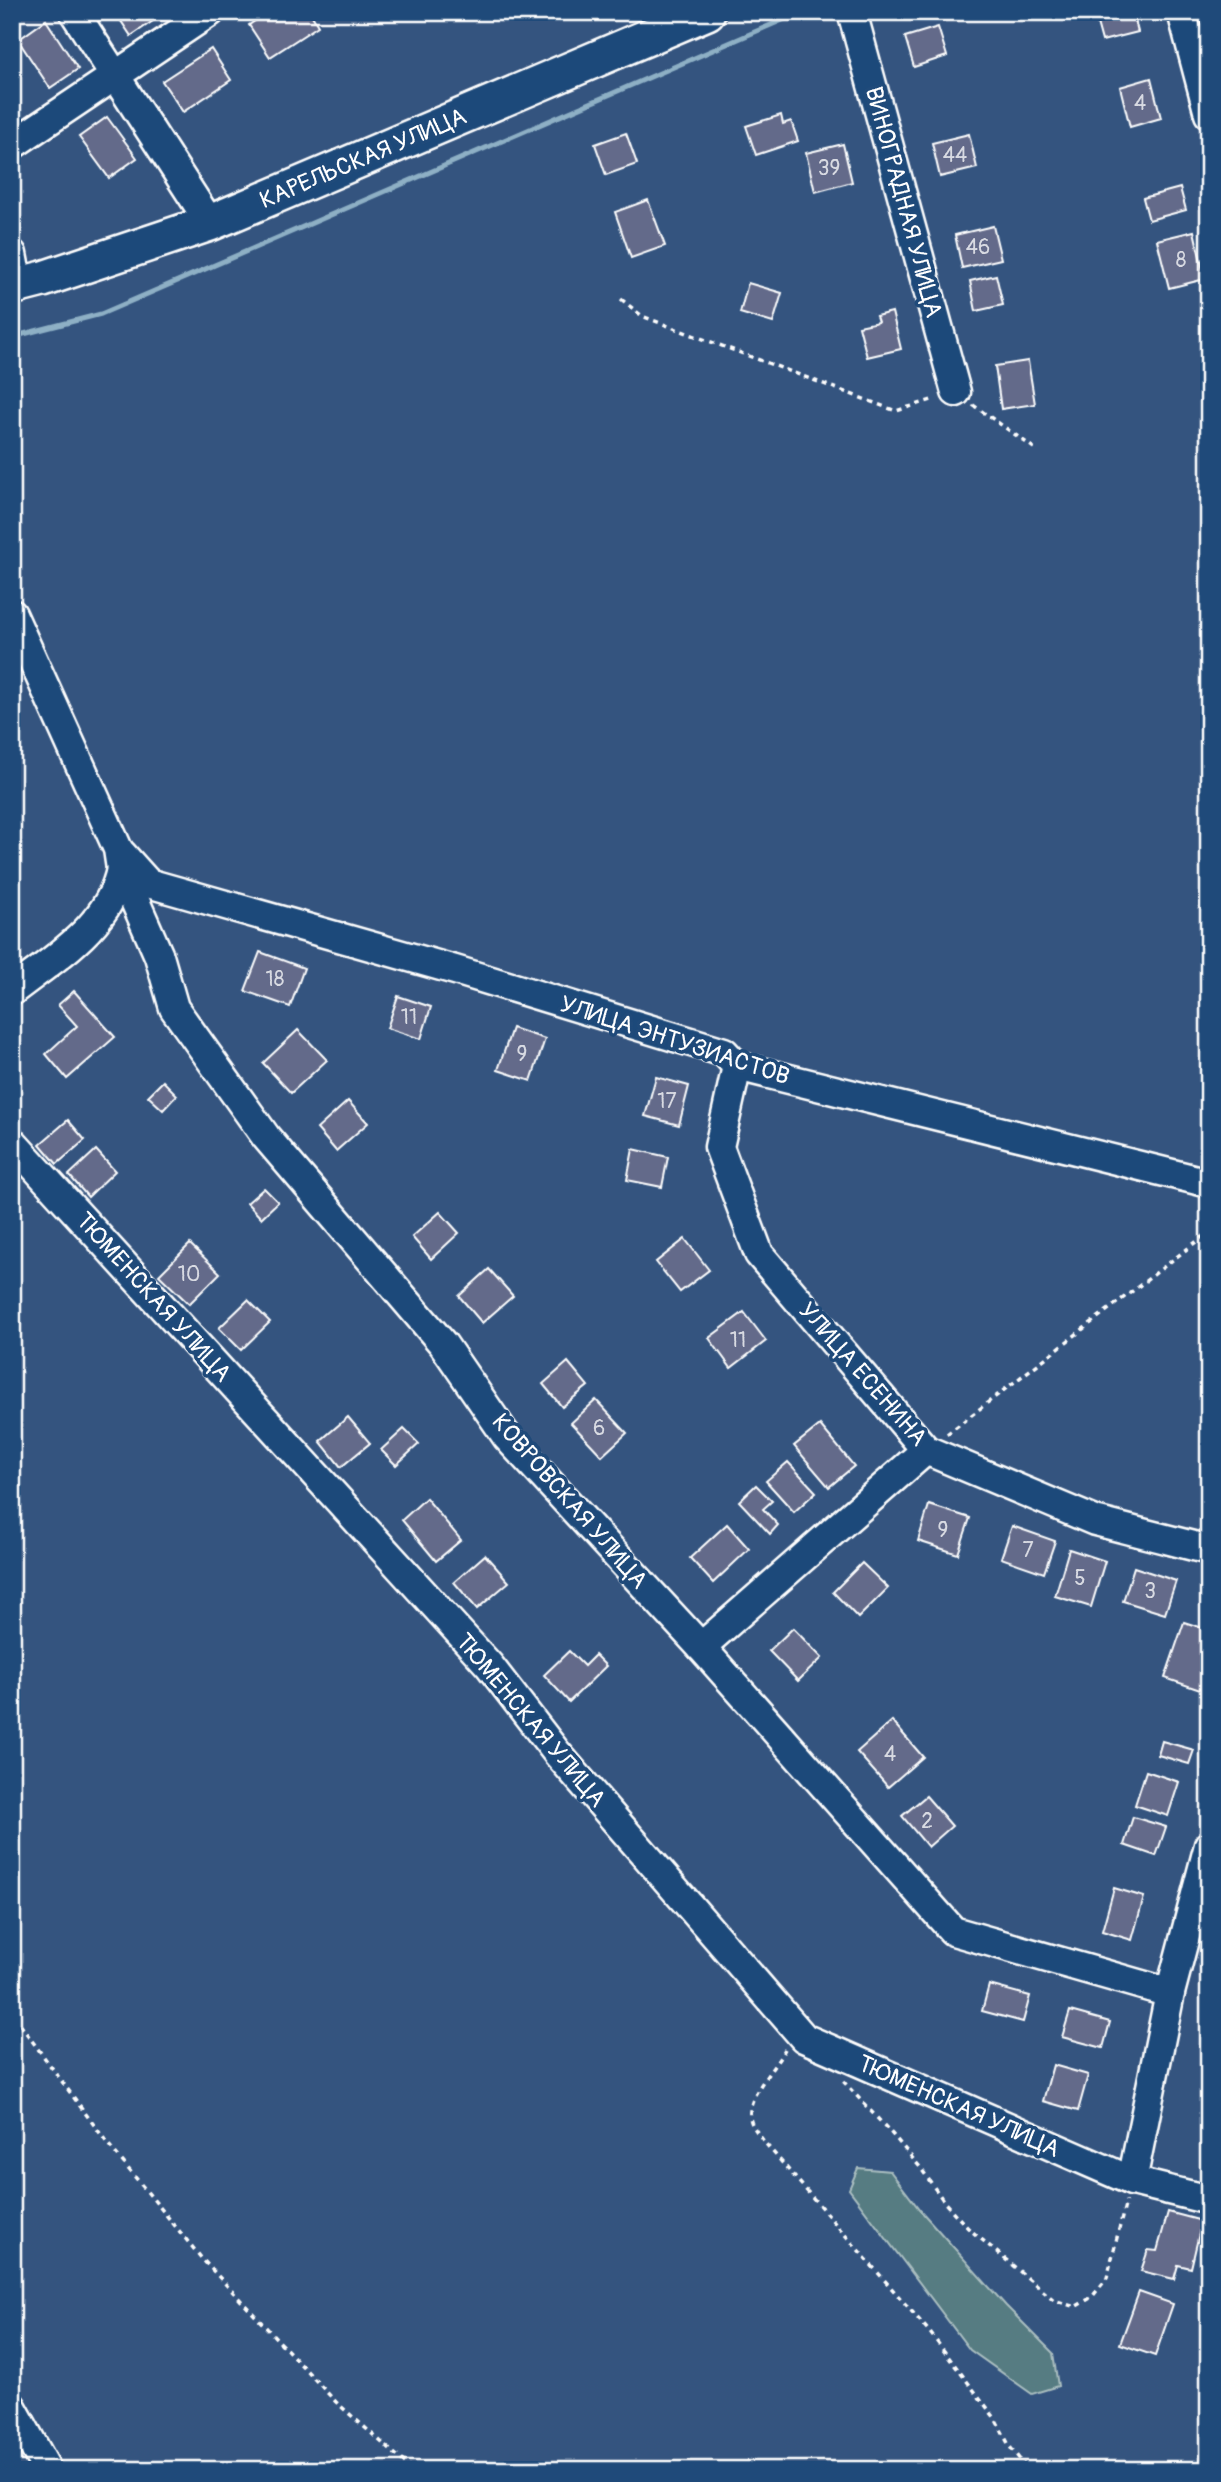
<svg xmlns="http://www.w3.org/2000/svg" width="1221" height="2482" font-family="Pangolin,sans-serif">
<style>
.green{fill:#567c82;stroke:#aabec0;stroke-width:2}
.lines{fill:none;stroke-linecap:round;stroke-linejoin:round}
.stream{stroke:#8eb0c5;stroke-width:5}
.building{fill:#646b8a;stroke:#fff;stroke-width:2}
.minor-casing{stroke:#fff;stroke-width:33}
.major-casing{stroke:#fff;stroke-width:40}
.path{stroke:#fff;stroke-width:3.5;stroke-dasharray:5 5;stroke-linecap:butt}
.minor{stroke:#1f4a7a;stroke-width:28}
.major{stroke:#1f4a7a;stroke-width:35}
.labels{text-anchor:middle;stroke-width:7;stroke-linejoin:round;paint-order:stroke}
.number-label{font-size:21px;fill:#d8dae2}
.street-label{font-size:24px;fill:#fff;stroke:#1f4a7a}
</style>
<rect width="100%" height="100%" fill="#34547f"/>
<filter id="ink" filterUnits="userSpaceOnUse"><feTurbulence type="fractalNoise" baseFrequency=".0143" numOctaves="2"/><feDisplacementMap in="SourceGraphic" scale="14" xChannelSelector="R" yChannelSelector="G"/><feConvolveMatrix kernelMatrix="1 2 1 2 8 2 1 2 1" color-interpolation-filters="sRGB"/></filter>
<g filter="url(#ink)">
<path class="green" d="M858,2168l32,3 30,39 86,96 47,47 5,33 -26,8 -62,-44 -121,-161z"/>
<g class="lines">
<path class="stream" d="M12,337l89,-23 700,-302"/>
</g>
<g class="building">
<path d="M115,12h51l-35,24z"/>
<path d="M268,12h42l8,14 -48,31 -21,-32z"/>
<path d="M1094,12h39l5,20 -36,9z"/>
<path d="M46,20l32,49 -28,19 -32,-48z"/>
<path d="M938,27l9,29 -33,11 -9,-30z"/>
<path d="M211,49l20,31 -48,32 -21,-31z"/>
<path d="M1151,78l10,40 -31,9 -10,-40z"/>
<path d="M781,115l2,9 8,-3 7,20 -42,14 -10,-29z"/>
<path d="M107,117l30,41 -28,20 -30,-41z"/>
<path d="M626,133l11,31 -31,11 -11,-31z"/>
<path d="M969,134l8,34 -37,9 -8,-34z"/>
<path d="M843,144l9,38 -37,10 -9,-39z"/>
<path d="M1180,188l6,22 -37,10 -6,-22z"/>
<path d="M648,200l17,46 -34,12 -16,-46z"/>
<path d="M993,226l8,33 -39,9 -7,-33z"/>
<path d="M1194,231l11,48 -36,9 -12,-48z"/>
<path d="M996,275l7,30 -27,6 -6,-30z"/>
<path d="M748,283l34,10 -9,30 -33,-10z"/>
<path d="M892,312l9,37 -34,8 -8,-31 19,-4 -2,-6z"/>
<path d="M1028,361l7,43 -34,5 -6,-43z"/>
<path d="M260,952l44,16 -14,39 -45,-16z"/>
<path d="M74,991l41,46 -48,42 -21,-25 31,-28 -19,-21z"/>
<path d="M398,996l33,11 -10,32 -34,-11z"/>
<path d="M512,1028l33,11 -14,42 -33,-11z"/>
<path d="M298,1030l29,30 -36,33 -28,-30z"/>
<path d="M656,1077l33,9 -10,39 -34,-9z"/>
<path d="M163,1081l14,14 -14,15 -15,-14z"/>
<path d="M348,1101l20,22 -32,28 -19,-22z"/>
<path d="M68,1120l17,20 -28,24 -17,-20z"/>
<path d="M633,1149l35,8 -6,30 -35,-7z"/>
<path d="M96,1150l19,21 -27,26 -19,-22z"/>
<path d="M264,1188l14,14 -17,16 -14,-15z"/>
<path d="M440,1212l19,21 -28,26 -19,-22z"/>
<path d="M685,1239l24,31 -29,22 -24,-30z"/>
<path d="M190,1244l30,29 -31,31 -30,-29z"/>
<path d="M489,1269l24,27 -31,27 -23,-27z"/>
<path d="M248,1300l22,22 -29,28 -22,-22z"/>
<path d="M744,1312l22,29 -35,27 -22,-30z"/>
<path d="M568,1362l20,24 -26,21 -19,-23z"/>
<path d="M596,1400l31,33 -25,23 -31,-33z"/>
<path d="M348,1417l22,26 -29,24 -21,-26z"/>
<path d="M820,1425l34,41 -25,21 -35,-41z"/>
<path d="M404,1429l15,15 -23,21 -15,-15z"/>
<path d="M788,1462l28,30 -22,20 -28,-31z"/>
<path d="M756,1485l16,16 -9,8 15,16 -8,9 -31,-33z"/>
<path d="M426,1498l35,42 -25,21 -34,-41z"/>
<path d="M929,1505l41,13 -12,36 -40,-13z"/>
<path d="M727,1524l22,25 -36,34 -23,-25z"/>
<path d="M1012,1526l43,15 -11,32 -43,-15z"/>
<path d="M1069,1549l36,12 -14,46 -36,-11z"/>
<path d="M485,1555l24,27 -32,27 -23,-27z"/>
<path d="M862,1563l26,25 -30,30 -25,-26z"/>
<path d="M1134,1567l42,14 -11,33 -42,-13z"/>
<path d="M1184,1622l25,8v52l-3,10 -41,-14z"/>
<path d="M793,1628l29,30 -24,23 -29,-30z"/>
<path d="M569,1651l15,15 11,-11 11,11 -37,36 -25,-27z"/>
<path d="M892,1721l31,36 -35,30 -31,-35z"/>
<path d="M1162,1741l32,9 -5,14 -31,-9z"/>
<path d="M1146,1771l33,11 -11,34 -33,-11z"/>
<path d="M926,1796l26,30 -24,21 -26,-31z"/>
<path d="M1133,1817l33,10 -10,29 -32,-11z"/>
<path d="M1114,1888l30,9 -12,43 -30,-9z"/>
<path d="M989,1985l41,11 -7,26 -41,-11z"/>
<path d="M1070,2011l40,11 -7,26 -41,-11z"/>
<path d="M1053,2065l35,10 -10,36 -35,-10z"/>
<path d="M1168,2212l34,9 -11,47 -13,-3 -4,14 -33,-8 7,-21 9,1z"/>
<path d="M1139,2292l34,12 -18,52 -35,-12z"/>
</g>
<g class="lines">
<g class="minor-casing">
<g id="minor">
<path d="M74,12l136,211"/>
<path d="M852,12l104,380"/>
<path d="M1182,12l27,102"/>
<path d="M12,145l198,-133"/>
<path d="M12,254l6,32"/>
<path d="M12,614l106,235 3,20 38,87 15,52 92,129 177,207 64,93 194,210 252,284 217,62"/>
<path d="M122,854l26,29 307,87 269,82 13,14 472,117"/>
<path d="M12,991c42,-33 98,-65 109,-122"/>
<path d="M737,1066l-18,81 40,107 167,196 169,71 114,29"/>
<path d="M12,1142l477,523 68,88 247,285 328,143 77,19"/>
<path d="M701,1647l225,-197"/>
<path d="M1132,2181l38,-188 39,-148"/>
<path d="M12,2407l35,63"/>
</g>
</g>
<g class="major-casing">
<path id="major" d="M12,287l31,-8 167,-56 497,-211"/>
</g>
<g class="path">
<path d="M621,299l21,17 254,95 39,-12"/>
<path d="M973,405l61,43"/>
<path d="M947,1434l262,-202"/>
<path d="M12,2019l7,4 89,121 95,116 133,142 77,68"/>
<path d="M785,2049c-11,21 -44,52 -33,75 3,6 9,13 13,19l163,187 67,88 15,29 18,23"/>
<path d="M843,2081l49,53 28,33 25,36 23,25 86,72 21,7 17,-10 15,-19 19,-77"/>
</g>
<use href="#minor" class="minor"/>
<use href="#major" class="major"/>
</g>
</g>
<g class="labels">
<g class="number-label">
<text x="1140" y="110">4</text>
<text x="955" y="162">44</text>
<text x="829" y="175">39</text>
<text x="978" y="254">46</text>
<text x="1181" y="267">8</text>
<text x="275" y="986">18</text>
<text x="409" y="1024">11</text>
<text x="522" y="1061">9</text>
<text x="667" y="1108">17</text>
<text x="189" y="1281">10</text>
<text x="738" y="1347">11</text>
<text x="599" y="1435">6</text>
<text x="943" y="1537">9</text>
<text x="1028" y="1557">7</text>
<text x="1080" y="1585">5</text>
<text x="1150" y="1598">3</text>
<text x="890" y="1761">4</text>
<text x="927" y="1828">2</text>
</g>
<g class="street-label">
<text transform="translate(363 158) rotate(-23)" y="8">КАРЕЛЬСКАЯ УЛИЦА</text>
<text transform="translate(904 202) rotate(75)" y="8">ВИНОГРАДНАЯ УЛИЦА</text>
<text transform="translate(675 1040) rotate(18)" y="8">УЛИЦА ЭНТУЗИАСТОВ</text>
<text transform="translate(154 1297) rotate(48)" y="8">ТЮМЕНСКАЯ УЛИЦА</text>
<text transform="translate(863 1374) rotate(49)" y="8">УЛИЦА ЕСЕНИНА</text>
<text transform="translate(570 1501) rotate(49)" y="8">КОВРОВСКАЯ УЛИЦА</text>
<text transform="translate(531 1720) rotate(50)" y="8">ТЮМЕНСКАЯ УЛИЦА</text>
<text transform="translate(959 2106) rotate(24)" y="8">ТЮМЕНСКАЯ УЛИЦА</text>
</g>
</g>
<rect width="1221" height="2482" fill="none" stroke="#1f4a7a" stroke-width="42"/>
<rect x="21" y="21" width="1179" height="2440" fill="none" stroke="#fff" stroke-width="2.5" filter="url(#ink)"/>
</svg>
